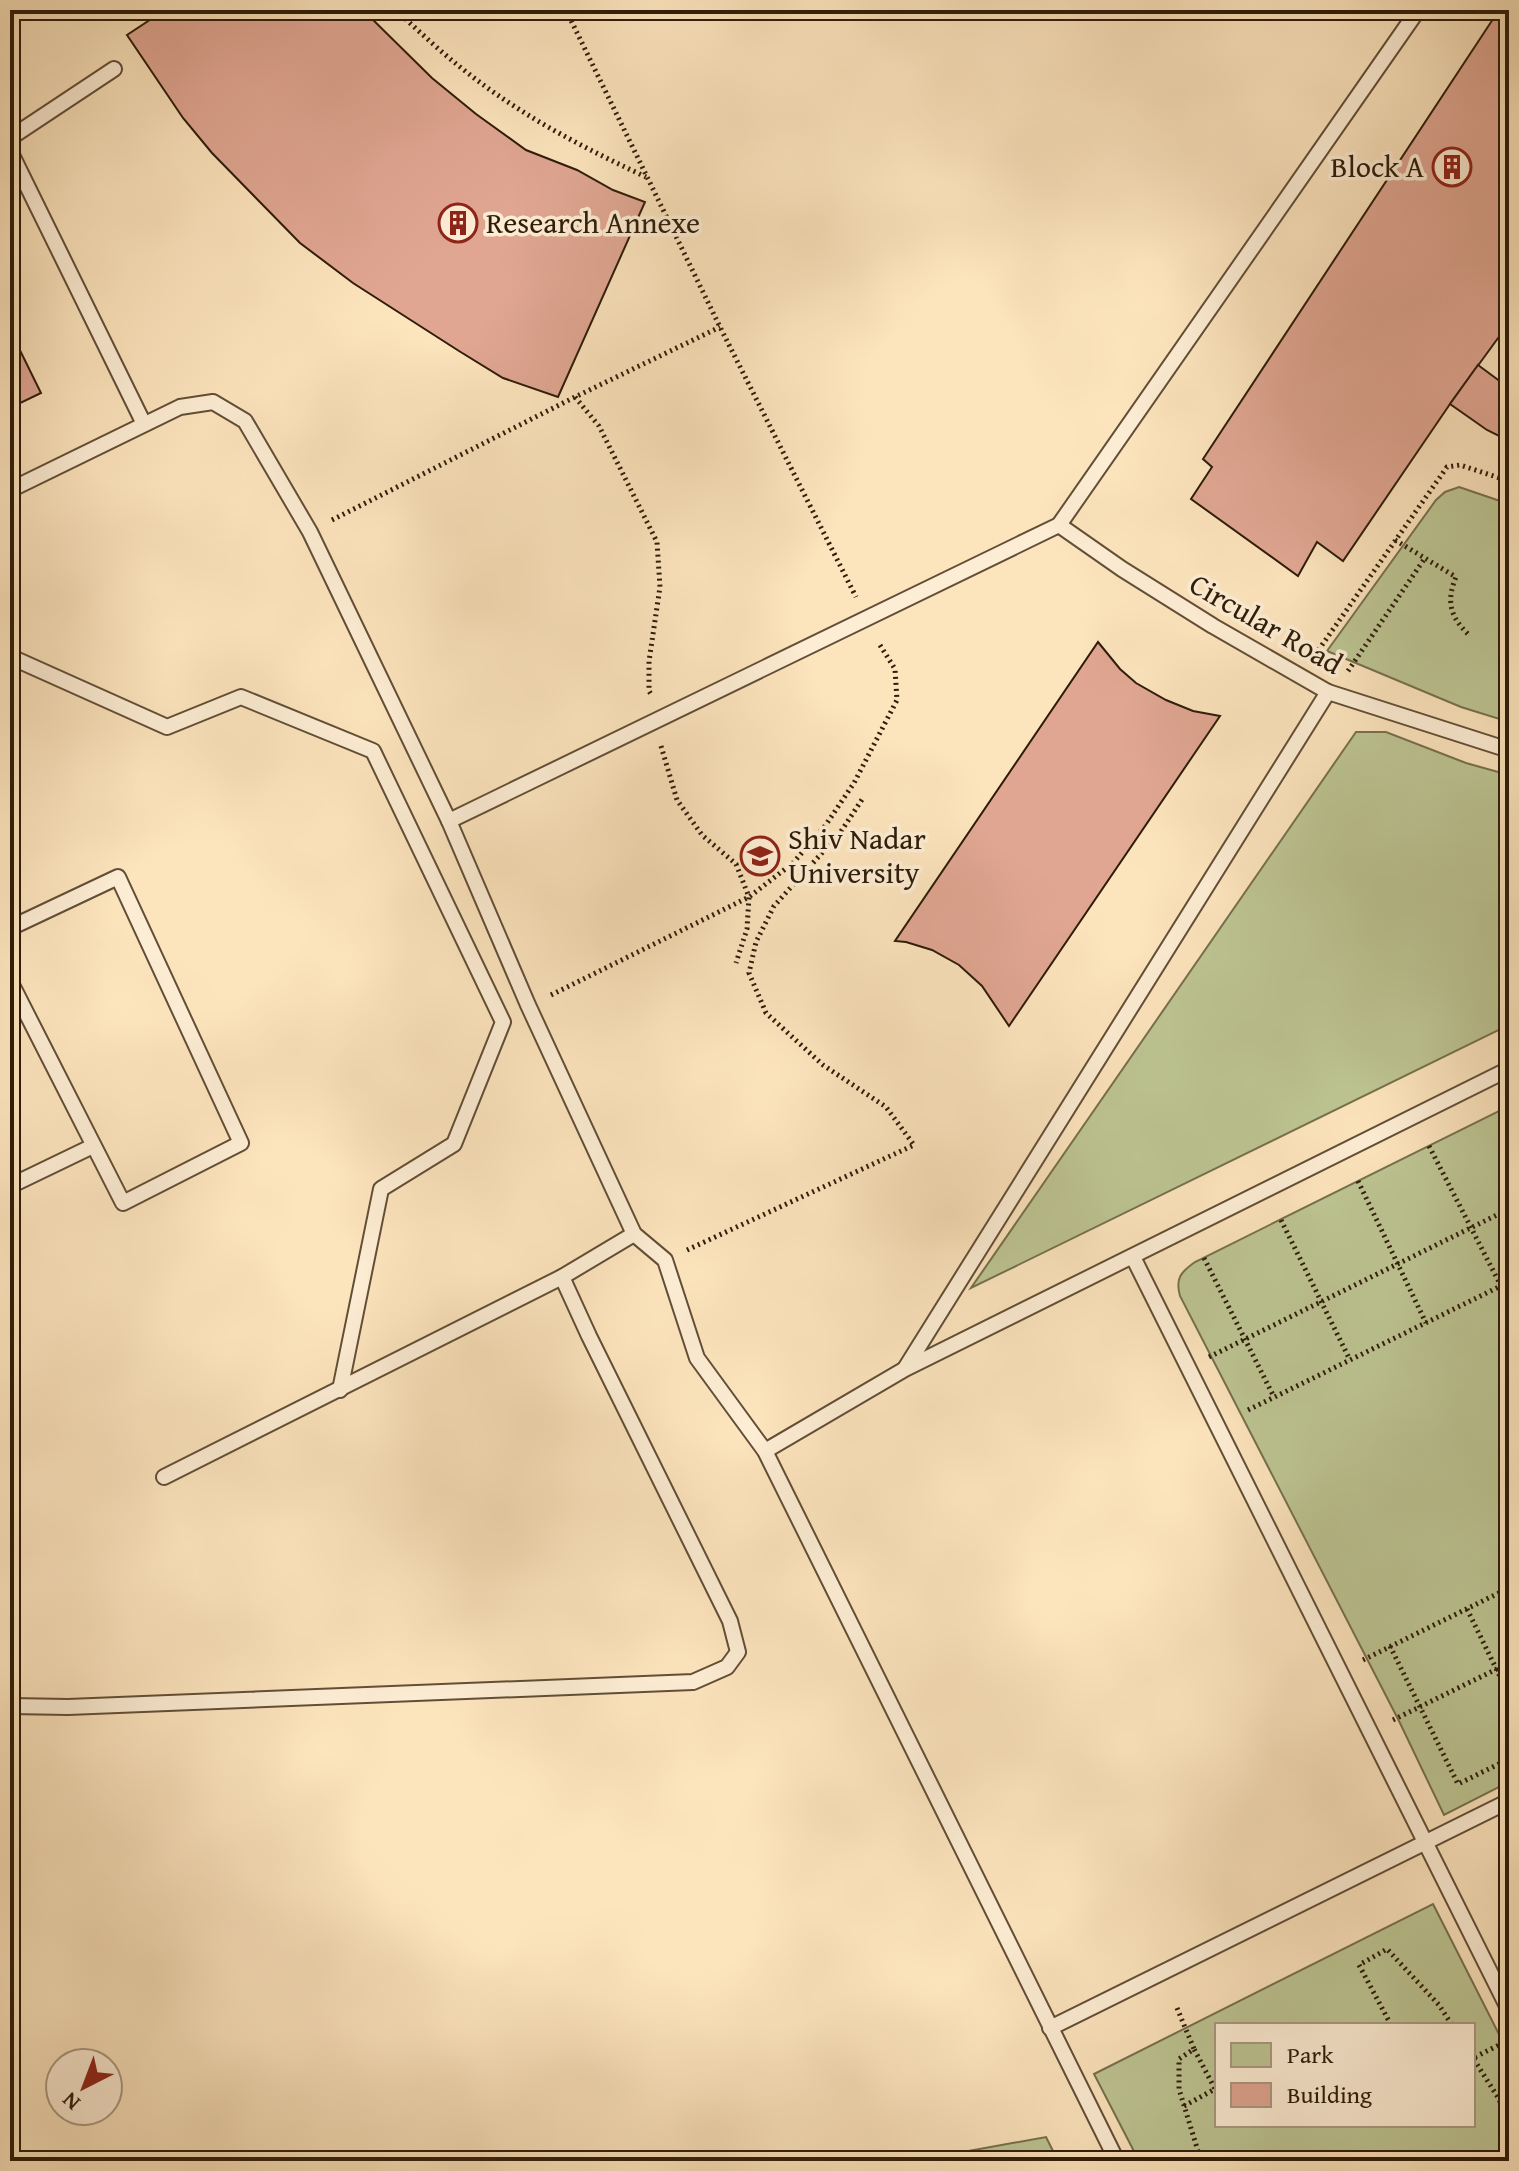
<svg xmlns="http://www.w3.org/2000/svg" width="1519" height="2171" font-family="'Gentium Book Plus',serif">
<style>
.green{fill:#bdc593;stroke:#76704e;stroke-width:2;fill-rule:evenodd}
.building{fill:#e0a692;stroke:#2e1c09;stroke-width:2}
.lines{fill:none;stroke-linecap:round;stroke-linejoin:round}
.lane-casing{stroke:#624e36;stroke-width:18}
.path{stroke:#2e1c09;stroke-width:5;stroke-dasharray:2 4;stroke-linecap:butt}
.lane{stroke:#fdedd4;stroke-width:14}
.labels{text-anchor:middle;stroke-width:7;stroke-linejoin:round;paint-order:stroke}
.poi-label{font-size:30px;fill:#2e1c09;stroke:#fdedd4;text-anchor:start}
.street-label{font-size:30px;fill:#2e1c09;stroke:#fdedd4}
</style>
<rect width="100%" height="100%" fill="#fce4bd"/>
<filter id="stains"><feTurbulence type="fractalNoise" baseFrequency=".0025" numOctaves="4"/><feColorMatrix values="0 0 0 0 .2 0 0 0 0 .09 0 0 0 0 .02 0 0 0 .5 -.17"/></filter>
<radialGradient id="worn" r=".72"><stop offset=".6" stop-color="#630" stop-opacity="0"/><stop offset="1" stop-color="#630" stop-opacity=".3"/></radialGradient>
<g class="green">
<path d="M1459,487l50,17v218l-48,-15 -134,-56 109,-151 9,-8z"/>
<path d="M1356,732h30l80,31 43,12v250l-538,263z"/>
<path d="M1509,1106v676l-65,33 -45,-94 -219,-425c-5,-18 1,-24 15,-34z"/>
<path d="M1433,1904l76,150v107h-370l-45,-87zM1473,2025v100h-256v-100z"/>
<path d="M1046,2137l12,24h-145z"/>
</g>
<g class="building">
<path d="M165,10h198l69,68 44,36 50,36 51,20 36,20 32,12 -87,195 -55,-19 -44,-27 -106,-68 -53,-40 -88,-90 -29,-35 -56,-83z"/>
<path d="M1499,10h10v313l-59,81 -107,157 -26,-19 -19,34 -107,-77 21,-32 -9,-8z"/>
<path d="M10,330l31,63 -31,15z"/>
<path d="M1478,365l31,23v53l-22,-11 -37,-26z"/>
<path d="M1098,642l22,27 16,14 30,17 27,11 27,5 -211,310 -27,-40 -23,-21 -27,-15 -26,-8 -11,-1z"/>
</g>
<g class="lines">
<g class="lane-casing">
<g id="lane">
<path d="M10,138l104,-69"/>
<path d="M10,151l134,273"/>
<path d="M10,490l170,-83 33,-5 32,19 65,111 139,289 79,184 106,229 31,26 32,98 68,93 352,710"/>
<path d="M1059,525l63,44 91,57 115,66 181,58"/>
<path d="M10,659l3,-1 154,69 74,-30 132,54 130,271 -49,122 -73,45 -41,201"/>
<path d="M449,821l610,-296 359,-515"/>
<path d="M10,928l108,-51 123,266 -118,60 -113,-222"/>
<path d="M10,1186l83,-40"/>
<path d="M1133,1257l376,753"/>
<path d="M906,1367l422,-675"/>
<path d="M765,1451l140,-82 604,-300"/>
<path d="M164,1477l398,-200 72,-43"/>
<path d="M10,1706l58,1 625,-25 34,-15 11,-15 -8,-31 -141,-285 -27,-59"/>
<path d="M1050,2028l459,-227"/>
</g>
</g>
<g class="path">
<path d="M397,10c11,12 24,23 36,34 67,60 132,95 213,133"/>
<path d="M566,10l154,317 136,270"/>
<path d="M575,397l24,29 58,116 3,45 -11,74v30l3,5"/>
<path d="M332,520l243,-123 145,-70"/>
<path d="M1395,540l61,37c-10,24 -6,40 13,58"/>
<path d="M1315,655l132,-188 13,-2 49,16"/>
<path d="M1348,671l77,-113"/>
<path d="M661,746l16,54 25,35 34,29 13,33 -2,32 -11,34"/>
<path d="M551,995l198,-98 44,-34 32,-37 29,-43 43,-83 -2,-31 -17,-27"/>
<path d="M1429,1146l72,140"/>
<path d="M1358,1181l68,142"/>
<path d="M1281,1220l69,140"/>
<path d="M687,1250l227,-105 -28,-38 -63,-42 -57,-52 -17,-40 7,-31 18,-36 66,-73 23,-35"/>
<path d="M1204,1258l70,139"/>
<path d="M1209,1357l300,-148"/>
<path d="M1248,1410l261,-128"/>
<path d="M1467,1609l42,86"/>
<path d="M1390,1646l68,138 51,-25"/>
<path d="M1363,1660l146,-72"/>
<path d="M1393,1720l116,-57"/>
<path d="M1177,2008l17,41 -15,10v30l22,72"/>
<path d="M1391,2025l-32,-60 28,-16 52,56 13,20"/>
<path d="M1509,2040l-36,18 26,41 10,26"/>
<path d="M1184,2106l31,-17 -21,-40"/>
</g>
<use href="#lane" class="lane"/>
</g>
<defs>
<g id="building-ring" transform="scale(2)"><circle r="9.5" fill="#fdedd4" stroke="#8f2418" stroke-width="1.5"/><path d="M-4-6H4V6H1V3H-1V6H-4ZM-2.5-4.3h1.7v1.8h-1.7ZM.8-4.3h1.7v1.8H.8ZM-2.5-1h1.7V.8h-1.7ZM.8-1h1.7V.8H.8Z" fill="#8f2418"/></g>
<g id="university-ring" transform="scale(2)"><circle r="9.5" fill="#fdedd4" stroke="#8f2418" stroke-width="1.5"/><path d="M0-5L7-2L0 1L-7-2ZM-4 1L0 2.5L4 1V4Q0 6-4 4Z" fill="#8f2418"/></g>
</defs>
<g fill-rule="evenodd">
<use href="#building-ring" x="1452" y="167"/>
<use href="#building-ring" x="458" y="223"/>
<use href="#university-ring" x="760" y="856"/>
</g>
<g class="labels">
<g class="poi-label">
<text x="1424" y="177" text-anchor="end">Block A</text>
<text x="486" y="233">Research Annexe</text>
<text x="788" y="849">Shiv Nadar<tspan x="788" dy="34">University</tspan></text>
</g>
<g class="street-label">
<text transform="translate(1266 624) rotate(30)" y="10">Circular Road</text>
</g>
</g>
<rect width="1519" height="2171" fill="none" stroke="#fce4bd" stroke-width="40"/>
<rect x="12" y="12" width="1495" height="2147" fill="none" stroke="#2e1c09" stroke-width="4"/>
<rect x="20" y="20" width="1479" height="2131" fill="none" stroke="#2e1c09" stroke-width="2"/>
<rect x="1215" y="2023" width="260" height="104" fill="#fdedd4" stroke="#aa9983" stroke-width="2"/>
<rect x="1231" y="2043" width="40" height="24" fill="#bdc593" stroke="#aa9983" stroke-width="2"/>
<text x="1287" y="2063" font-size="24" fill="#2e1c09">Park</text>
<rect x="1231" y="2083" width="40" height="24" fill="#e0a692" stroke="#aa9983" stroke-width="2"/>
<text x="1287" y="2103" font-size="24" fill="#2e1c09">Building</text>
<g transform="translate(84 2087) rotate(222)"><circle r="38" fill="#fdedd4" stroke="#aa9983" stroke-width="2"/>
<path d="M0-6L14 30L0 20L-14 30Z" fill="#8f2418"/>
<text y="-12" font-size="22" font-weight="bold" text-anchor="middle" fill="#2e1c09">N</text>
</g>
<rect width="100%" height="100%" filter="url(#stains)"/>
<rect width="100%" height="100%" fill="url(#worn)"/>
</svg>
